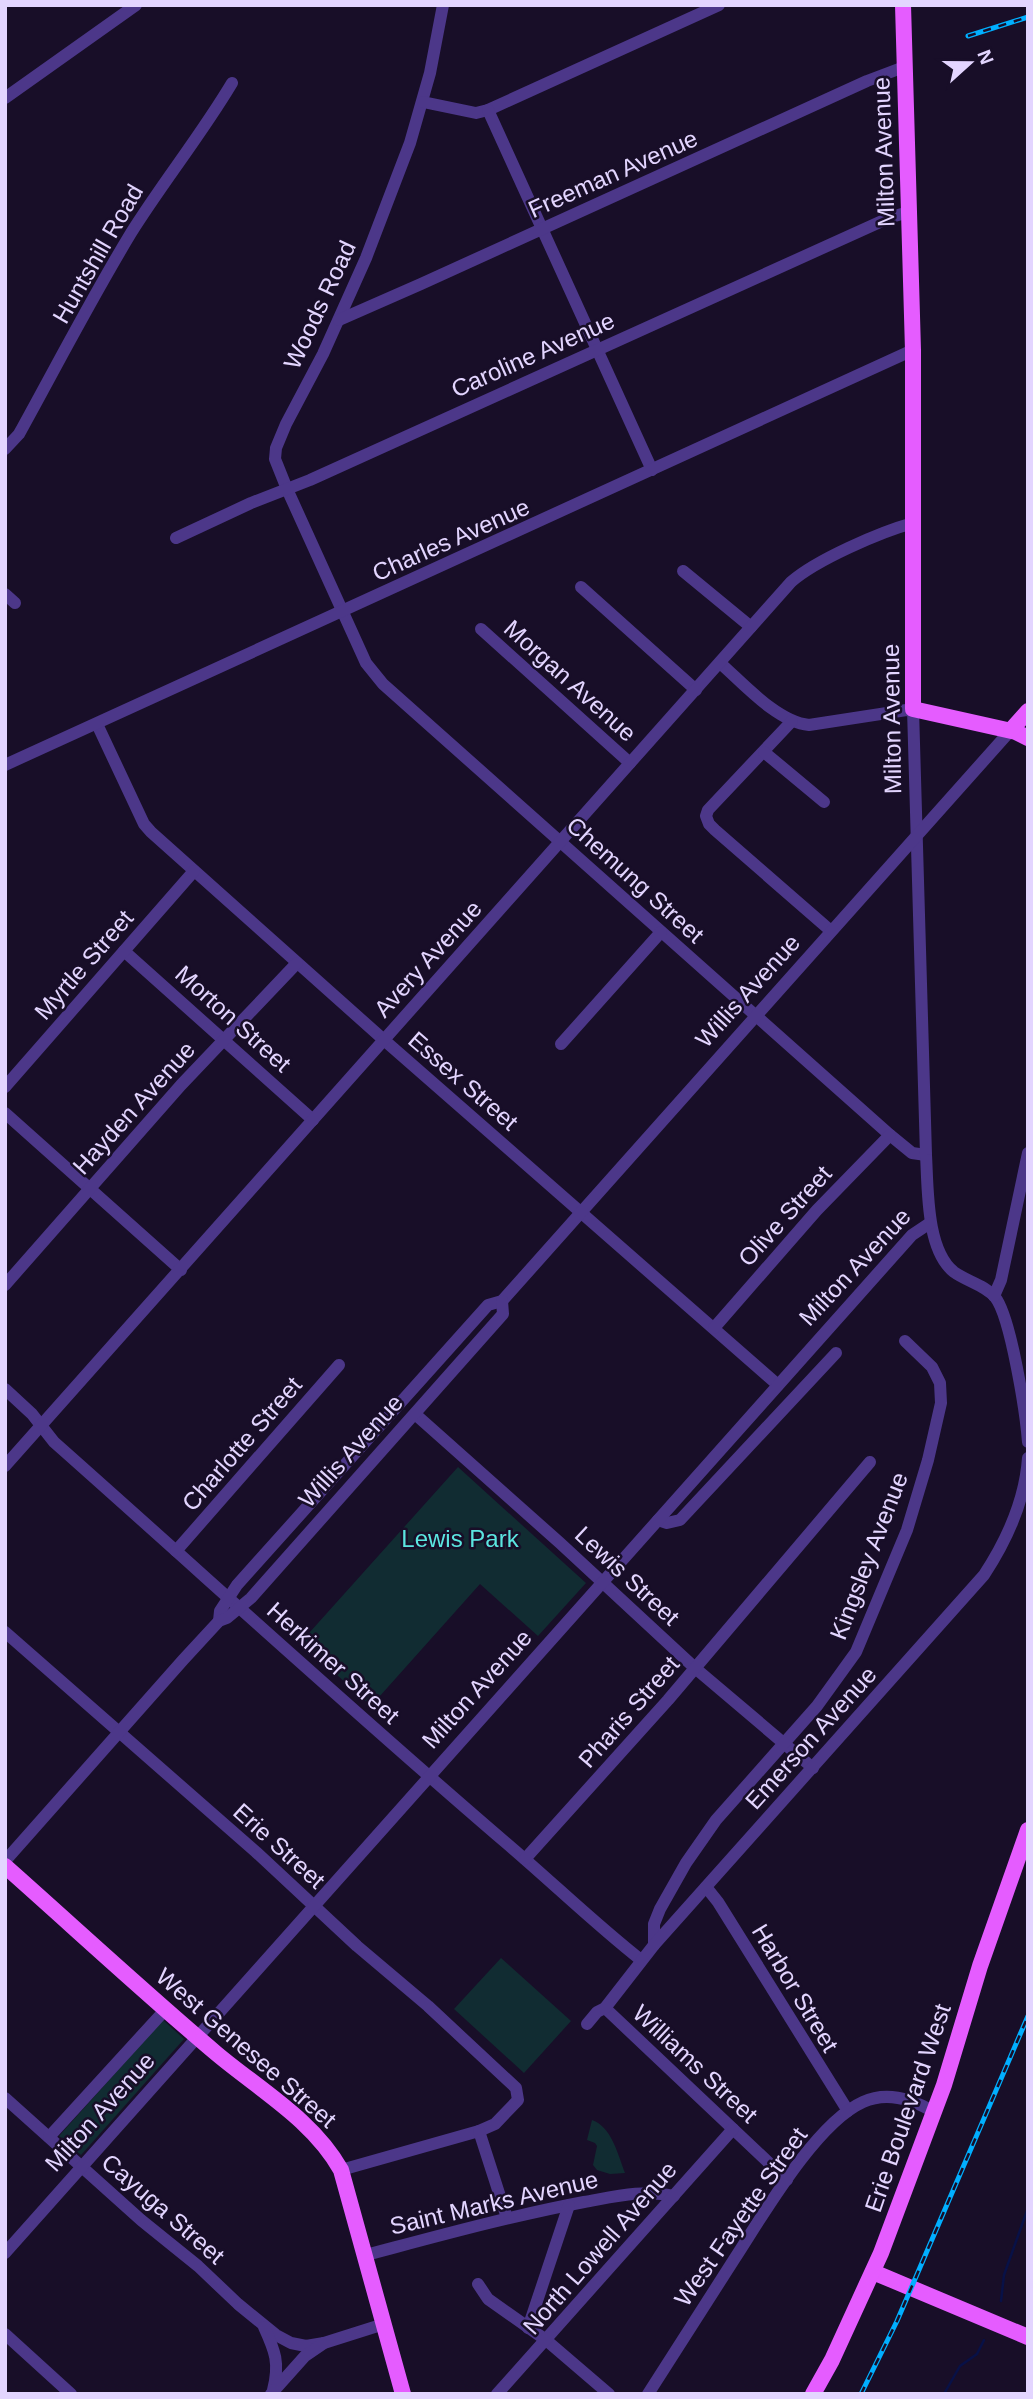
<svg xmlns="http://www.w3.org/2000/svg" width="1033" height="2399" font-family="Helvetica,sans-serif">
<style>
.green{fill:#112c32}
.lines{fill:none;stroke-linecap:round;stroke-linejoin:round}
.stream{stroke:#081147;stroke-width:2.5}
.minor{stroke:#4c3789;stroke-width:12}
.major{stroke:#e55cff;stroke-width:16}
.rail-casing{stroke:#01afff;stroke-width:5}
.rail{stroke:#180e28;stroke-width:2.5;stroke-dasharray:8;stroke-linecap:butt}
.labels{text-anchor:middle;stroke-width:5;stroke-linejoin:round;paint-order:stroke}
.street-label{font-size:24px;fill:#e3d5ff;stroke:#180e28}
.park-label{font-size:24px;fill:#5be5e0;stroke:#180e28}
</style>
<rect width="100%" height="100%" fill="#180e28"/>
<g class="green">
<path d="M458,1467l128,116 -48,53 -58,-52 -109,122 -70,-64z"/>
<path d="M501,1958l70,63 -47,52 -70,-64z"/>
<path d="M163,2020l21,19 -103,116 -22,-19z"/>
<path d="M592,2120c20,7 26,35 33,53l-15,1 -13,-4 -4,-5 4,-19 -2,-3 -8,-3z"/>
</g>
<g class="lines">
<g class="stream">
<path d="M1001,2301l3,-26 24,-67"/>
<path d="M944,2394l16,-28 17,-12 7,-14"/>
</g>
<g class="minor">
<path d="M443,5l-13,68 -20,70 -44,115 -43,96 -37,70 -10,24 -1,11 12,30 79,174 17,21 507,451 22,18 14,2"/>
<path d="M5,98l131,-93"/>
<path d="M423,102l53,11 12,-3 231,-105"/>
<path d="M488,110l164,360"/>
<path d="M339,320l82,-36 446,-203 37,-14"/>
<path d="M5,449l14,-15c37,-67 72,-135 112,-201 32,-51 70,-98 101,-150"/>
<path d="M176,538l75,-35 59,-23 581,-263 18,-5"/>
<path d="M683,571l68,56"/>
<path d="M581,587l115,103"/>
<path d="M5,594l10,9"/>
<path d="M481,629l149,134"/>
<path d="M720,663c23,20 57,59 89,62l104,-16 13,446c2,33 0,95 28,117 12,9 31,13 41,25 16,20 31,118 33,145"/>
<path d="M792,721l-84,89 -2,6 3,8 6,6 116,101"/>
<path d="M97,724l47,100 7,8 233,208 394,345"/>
<path d="M764,752l60,50"/>
<path d="M5,765l908,-415"/>
<path d="M124,951l189,169"/>
<path d="M561,1044l100,-112"/>
<path d="M5,1087l189,-216"/>
<path d="M5,1113l176,157"/>
<path d="M5,1285l176,-200 116,-122"/>
<path d="M994,1296l7,-16 27,-127"/>
<path d="M714,1328l103,-118 73,-75"/>
<path d="M5,1389l27,25 22,28c150,133 298,269 451,400 46,39 89,81 136,118"/>
<path d="M415,1414l145,129 135,125 118,100"/>
<path d="M5,1466l786,-884c25,-22 89,-50 122,-59"/>
<path d="M658,1520l9,3 13,-3 156,-167"/>
<path d="M176,1551l163,-186"/>
<path d="M219,1621l1,-10 17,-26 251,-280 14,-4 509,-571"/>
<path d="M5,1632l251,220 101,94 71,60 88,82 2,12 -23,24 -16,7 -138,39"/>
<path d="M525,1859l143,-159 202,-238"/>
<path d="M5,1861l178,-201 36,-39 8,-3 24,-20 252,-284 -1,-13"/>
<path d="M706,1887l12,15 130,209"/>
<path d="M654,1945v-21l6,-15 26,-46 30,-43 101,-114 39,-54 51,-122 21,-70 13,-57 -1,-20 -8,-16 -27,-26"/>
<path d="M605,2008l182,172"/>
<path d="M587,2024l10,-12 8,-4 49,-63 330,-370c23,-35 41,-75 44,-117"/>
<path d="M5,2098l136,122 57,46 40,38 38,31 15,8 15,3 18,-3"/>
<path d="M479,2131l28,87"/>
<path d="M49,2137l117,-128"/>
<path d="M5,2253l907,-1018 18,-12"/>
<path d="M366,2255c72,-19 144,-39 218,-53 29,-5 60,-13 90,-6"/>
<path d="M478,2284l10,15 58,41 63,54"/>
<path d="M264,2327c11,24 16,36 9,63"/>
<path d="M528,2328l41,-123"/>
<path d="M5,2334l66,60"/>
<path d="M271,2394l34,-38 19,-13 60,-19"/>
<path d="M497,2394l236,-265"/>
<path d="M648,2394c29,-45 58,-91 87,-136 28,-43 81,-135 128,-156 24,-11 49,-3 71,10"/>
</g>
<g class="major">
<path d="M903,5l10,345v359l103,23 12,6"/>
<path d="M1011,730l17,-19"/>
<path d="M5,1866c71,63 140,127 212,188 43,36 96,66 124,116l62,224"/>
<path d="M873,2272l155,65"/>
<path d="M813,2394l19,-34 49,-107 63,-168 36,-119 48,-136"/>
</g>
<g class="rail-casing">
<g id="rail">
<path d="M968,36l60,-19"/>
<path d="M861,2394l36,-73 131,-305"/>
</g>
</g>
<use href="#rail" class="rail"/>
</g>
<g class="labels">
<g class="street-label">
<text transform="translate(884 152) rotate(-92)" y="8">Milton Avenue</text>
<text transform="translate(613 174) rotate(-24)" y="8">Freeman Avenue</text>
<text transform="translate(98 254) rotate(-60)" y="8">Huntshill Road</text>
<text transform="translate(320 305) rotate(-65)" y="8">Woods Road</text>
<text transform="translate(533 355) rotate(-24)" y="8">Caroline Avenue</text>
<text transform="translate(451 540) rotate(-24)" y="8">Charles Avenue</text>
<text transform="translate(570 681) rotate(42)" y="8">Morgan Avenue</text>
<text transform="translate(892 719) rotate(-91)" y="8">Milton Avenue</text>
<text transform="translate(635 880) rotate(42)" y="8">Chemung Street</text>
<text transform="translate(428 959) rotate(-48)" y="8">Avery Avenue</text>
<text transform="translate(84 965) rotate(-49)" y="8">Myrtle Street</text>
<text transform="translate(748 991) rotate(-48)" y="8">Willis Avenue</text>
<text transform="translate(233 1019) rotate(42)" y="8">Morton Street</text>
<text transform="translate(463 1081) rotate(41)" y="8">Essex Street</text>
<text transform="translate(134 1108) rotate(-48)" y="8">Hayden Avenue</text>
<text transform="translate(785 1216) rotate(-48)" y="8">Olive Street</text>
<text transform="translate(855 1267) rotate(-47)" y="8">Milton Avenue</text>
<text transform="translate(242 1444) rotate(-49)" y="8">Charlotte Street</text>
<text transform="translate(351 1451) rotate(-48)" y="8">Willis Avenue</text>
<text transform="translate(869 1556) rotate(-69)" y="8">Kingsley Avenue</text>
<text transform="translate(627 1576) rotate(43)" y="8">Lewis Street</text>
<text transform="translate(333 1663) rotate(42)" y="8">Herkimer Street</text>
<text transform="translate(477 1689) rotate(-48)" y="8">Milton Avenue</text>
<text transform="translate(629 1712) rotate(-49)" y="8">Pharis Street</text>
<text transform="translate(811 1738) rotate(-48)" y="8">Emerson Avenue</text>
<text transform="translate(279 1846) rotate(42)" y="8">Erie Street</text>
<text transform="translate(795 1988) rotate(59)" y="8">Harbor Street</text>
<text transform="translate(246 2048) rotate(41)" y="8">West Genesee Street</text>
<text transform="translate(695 2064) rotate(43)" y="8">Williams Street</text>
<text transform="translate(908 2108) rotate(-71)" y="8">Erie Boulevard West</text>
<text transform="translate(100 2112) rotate(-48)" y="8">Milton Avenue</text>
<text transform="translate(494 2203) rotate(-13)" y="8">Saint Marks Avenue</text>
<text transform="translate(163 2209) rotate(41)" y="8">Cayuga Street</text>
<text transform="translate(741 2217) rotate(-55)" y="8">West Fayette Street</text>
<text transform="translate(600 2248) rotate(-49)" y="8">North Lowell Avenue</text>
</g>
<g class="park-label">
<text x="460" y="1547">Lewis Park</text>
</g>
</g>
<rect width="1033" height="2399" fill="none" stroke="#e3d5ff" stroke-width="14"/>
<g transform="translate(970 63) rotate(69)" stroke="#180e28" stroke-width="5" paint-order="stroke">
<path d="M0-5L12 26L0 18L-12 26Z" fill="#e3d5ff"/>
<text y="-10" font-size="19" font-weight="bold" text-anchor="middle" fill="#e3d5ff">N</text>
</g>
</svg>
